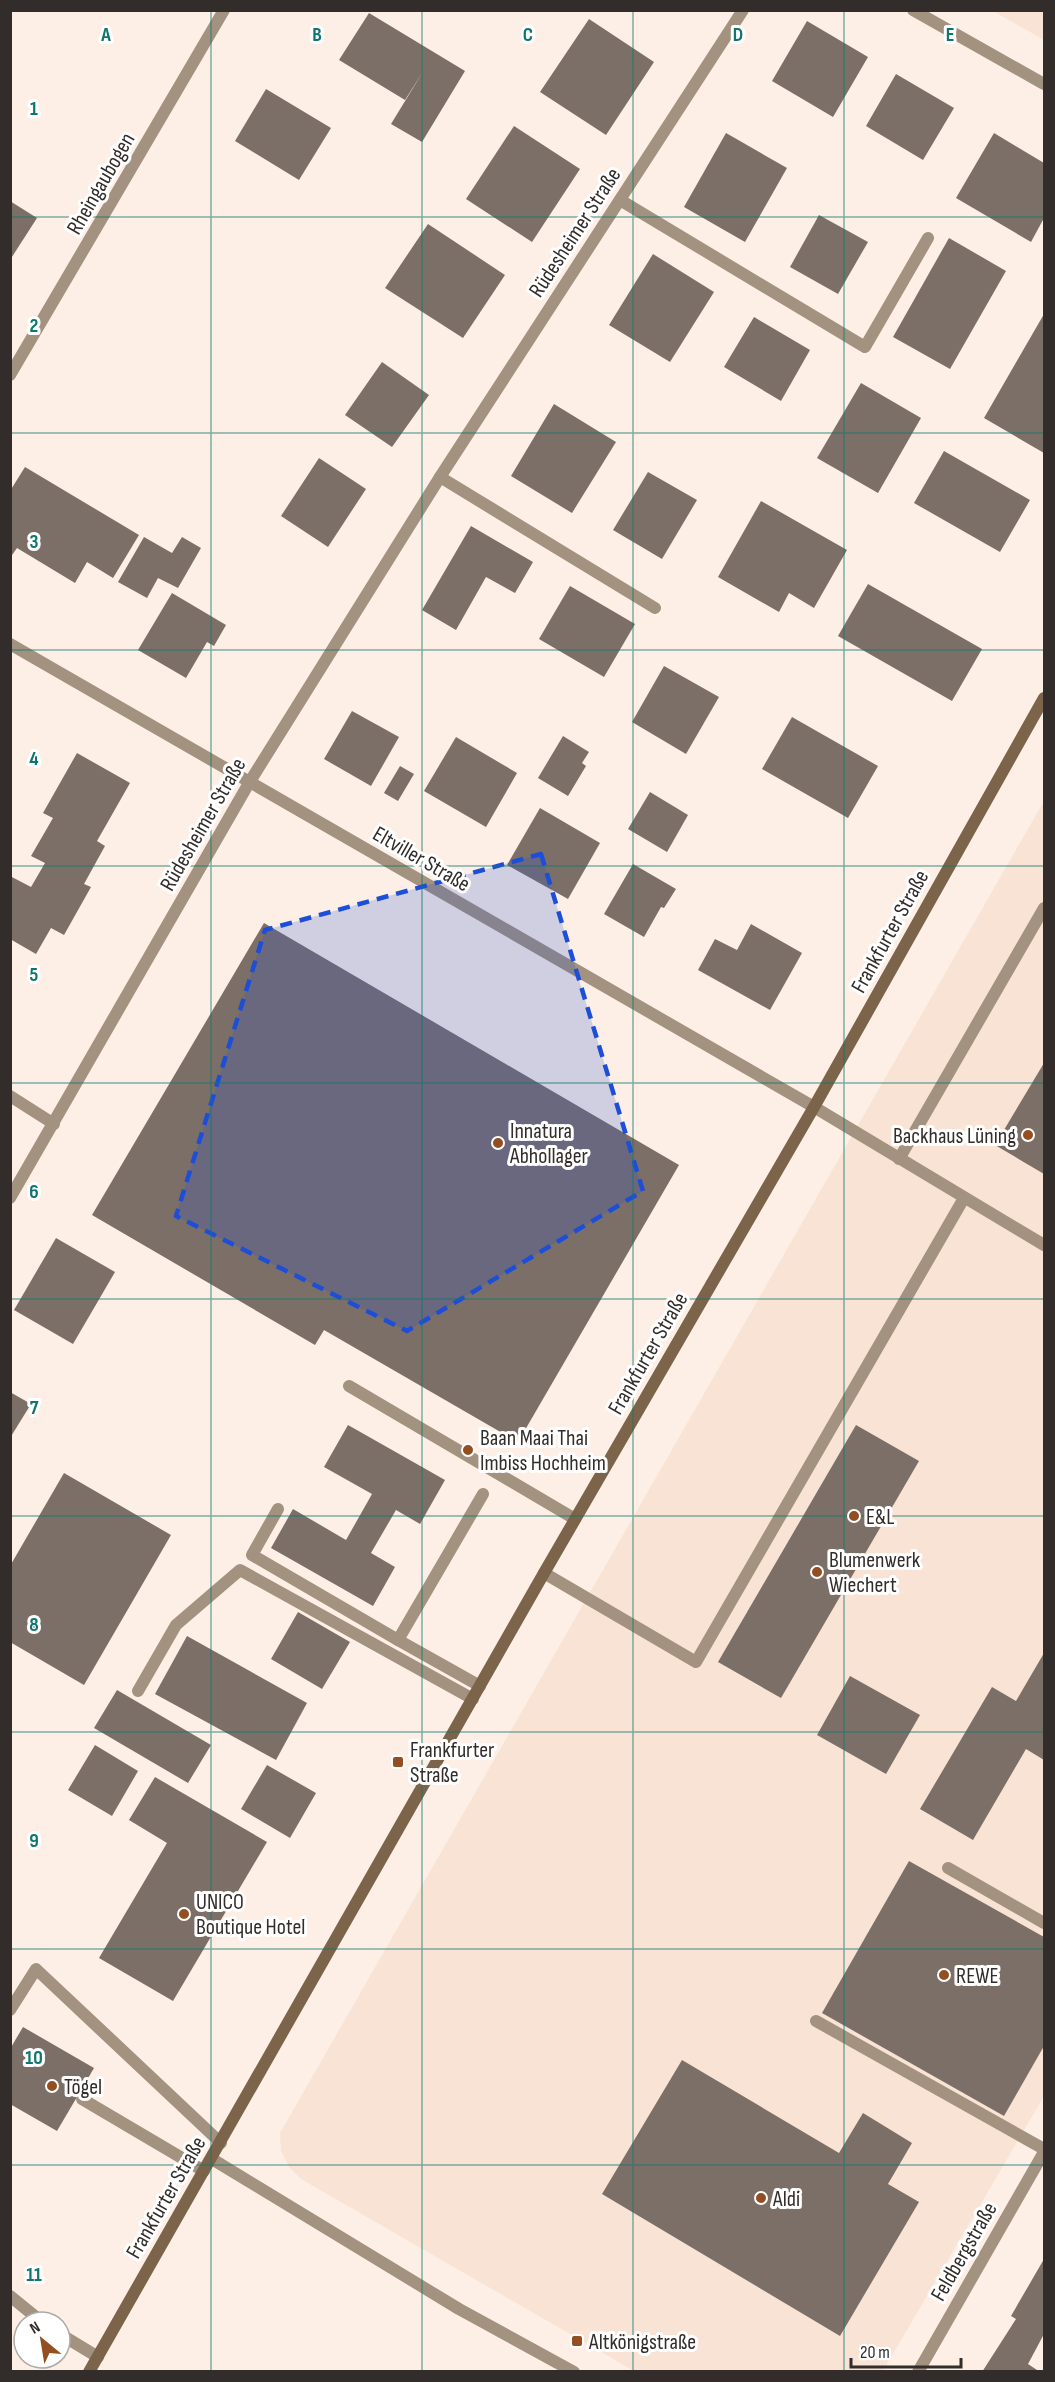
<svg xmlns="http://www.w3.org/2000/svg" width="1055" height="2382" font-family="'Sofia Sans Condensed',sans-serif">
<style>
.commercial{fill:#f9e3d5}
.building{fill:#7c6f68}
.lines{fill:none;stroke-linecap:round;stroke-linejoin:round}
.lane{stroke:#a2927f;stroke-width:12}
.street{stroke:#a2927f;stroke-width:12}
.secondary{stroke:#7b6449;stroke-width:12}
.marked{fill:#1d4ed8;fill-opacity:0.2;stroke:#1d4ed8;stroke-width:4.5;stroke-dasharray:12 8;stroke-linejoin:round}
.grid{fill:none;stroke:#0f766e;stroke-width:1.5;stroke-opacity:0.55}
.poi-dot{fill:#934f21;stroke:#fff;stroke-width:2}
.labels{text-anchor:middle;stroke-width:6;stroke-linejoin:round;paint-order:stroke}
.street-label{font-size:22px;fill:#322d2a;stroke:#fff}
.poi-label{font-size:22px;fill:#322d2a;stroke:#fff;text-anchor:start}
.grid-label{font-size:20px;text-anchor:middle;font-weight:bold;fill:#0f766e;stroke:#fff;stroke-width:6;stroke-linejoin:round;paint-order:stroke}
</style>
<rect width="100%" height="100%" fill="#fdefe5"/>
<g class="commercial">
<path d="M993,11h51v29z"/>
<path d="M1044,801v1295l-161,275h-249l-333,-192 -11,-11 -9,-17 -1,-18z"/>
</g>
<g class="building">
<path d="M369,13l96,58 -43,71 -31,-18 33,-54 -19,30 -66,-40z"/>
<path d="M589,19l65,43 -48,73 -66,-43z"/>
<path d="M807,21l61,36 -35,60 -61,-36z"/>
<path d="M896,74l58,34 -31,52 -57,-34z"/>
<path d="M266,89l65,39 -32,52 -64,-39z"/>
<path d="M514,126l66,43 -48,73 -66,-43z"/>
<path d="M726,133l61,35 -42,74 -61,-35z"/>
<path d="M994,133l50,30v55l-13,24 -75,-44z"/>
<path d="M10,201l27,17 -27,42z"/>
<path d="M819,215l49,27 -30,52 -48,-27z"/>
<path d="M428,224l77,51 -42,63 -78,-50z"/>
<path d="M949,238l57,33 -56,98 -57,-32z"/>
<path d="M653,254l61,38 -44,70 -61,-37z"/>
<path d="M1044,314v139l-60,-35z"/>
<path d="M754,317l56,33 -29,51 -57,-34z"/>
<path d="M382,362l47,33 -37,52 -47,-32z"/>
<path d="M861,383l60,35 -43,75 -61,-35z"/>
<path d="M554,404l62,38 -44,71 -61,-37z"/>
<path d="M944,451l86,49 -30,52 -86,-49z"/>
<path d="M319,458l47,31 -38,58 -47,-31z"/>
<path d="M25,467l114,68 -26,43 -26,-16 -12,21 -58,-35 -7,10v-67z"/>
<path d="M648,472l49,28 -35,59 -49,-29z"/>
<path d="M761,501l86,49 -33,58 -25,-15 -10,19 -61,-35z"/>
<path d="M471,526l62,36 -18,31 -29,-16 -30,53 -34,-20z"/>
<path d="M144,537l28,16 10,-16 19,11 -23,40 -20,-10 -11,20 -29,-16z"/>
<path d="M868,584l114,65 -30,52 -114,-65z"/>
<path d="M570,586l65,38 -31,53 -65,-38z"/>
<path d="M172,593l54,32 -12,21 -7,-4 -21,36 -48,-28z"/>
<path d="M664,666l55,31 -33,57 -54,-32z"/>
<path d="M352,711l47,26 -28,49 -47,-27z"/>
<path d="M792,717l86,49 -30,52 -86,-49z"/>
<path d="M563,736l26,16 -7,11 4,3 -18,30 -30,-18z"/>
<path d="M456,737l61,36 -31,54 -62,-36z"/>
<path d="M77,753l53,30 -33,58 8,5 -21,38 7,3 -27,48 -13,-7 -15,26 -26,-15v-63l21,11 14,-24 -14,-7 22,-38 -10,-5z"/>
<path d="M400,766l14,8 -16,27 -14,-8z"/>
<path d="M650,792l38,23 -21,37 -39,-23z"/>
<path d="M540,808l60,35 -32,56 -61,-34z"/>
<path d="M633,864l43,25 -12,19 -3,-1 -17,30 -40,-23z"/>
<path d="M264,923l415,242 -161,277 -194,-112 -9,15 -223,-130z"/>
<path d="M751,924l51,29 -32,57 -72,-40 17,-31 22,11z"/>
<path d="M1044,1063v111l-49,-29z"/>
<path d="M56,1238l59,34 -42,72 -59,-34z"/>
<path d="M10,1392l21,12 -21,34z"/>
<path d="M348,1425l97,55 -25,44 -24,-14 -25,43 24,14 -22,39 -102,-58 22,-39 53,31 26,-46 -48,-27z"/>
<path d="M856,1425l63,36 -138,237 -63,-36z"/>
<path d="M64,1473l107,62 -87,150 -74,-43v-76z"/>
<path d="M298,1612l52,30 -28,47 -51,-30z"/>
<path d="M187,1636l120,67 -31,57 -121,-66z"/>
<path d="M1044,1653v107l-18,-11 -53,91 -53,-31 72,-122 24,14z"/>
<path d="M850,1676l70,39 -34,59 -69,-39z"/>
<path d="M117,1690l94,55 -23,38 -94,-55z"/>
<path d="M95,1745l43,26 -26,45 -44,-26z"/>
<path d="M267,1765l49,28 -26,45 -49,-29z"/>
<path d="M155,1777l112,65 -94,159 -74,-43 68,-115 -38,-23z"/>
<path d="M909,1861l135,76v109l-40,70 -182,-103z"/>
<path d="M23,2027l71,41 -37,63 -47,-27v-55z"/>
<path d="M682,2060l157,93 24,-40 49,30 -24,41 31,18 -79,134 -238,-142z"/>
<path d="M1044,2259v75l-16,30 12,8h-58l34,-53 -5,-3z"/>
</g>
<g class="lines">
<g class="lane">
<path d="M620,200l245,147 63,-109"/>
<path d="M10,1096l44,28"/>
<path d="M899,1159l145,-251"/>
<path d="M349,1386l226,133"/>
<path d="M278,1509l-26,46 146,85"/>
<path d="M544,1573l152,89 268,-464"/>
<path d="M480,1686l-82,-46 85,-146"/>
<path d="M138,1691l38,-66 64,-55 233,129"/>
<path d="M948,1868l96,55"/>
<path d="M10,2010l26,-41 185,174"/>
<path d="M816,2021l228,128"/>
<path d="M82,2099l122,72"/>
<path d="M10,2296l32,26"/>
<path d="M60,2334l38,23"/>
</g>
<g class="street">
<path d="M913,10l131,74"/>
<path d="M10,375l214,-365"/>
<path d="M440,477l215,131"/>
<path d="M10,644l804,463 230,138"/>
<path d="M10,1198l239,-415 191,-306 303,-467"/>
<path d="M212,2159l247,150 115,63"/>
<path d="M918,2372l126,-220"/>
</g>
<path class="secondary" d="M89,2372l455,-799 270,-466 230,-409"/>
</g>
<path class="marked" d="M541,854l102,337 -236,140 -231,-115 89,-286z"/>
<path class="grid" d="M211,10v2362M422,10v2362M633,10v2362M844,10v2362M10,217h1034M10,433h1034M10,650h1034M10,866h1034M10,1083h1034M10,1299h1034M10,1516h1034M10,1732h1034M10,1949h1034M10,2165h1034"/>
<g class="poi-dot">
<circle cx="1028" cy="1135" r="6"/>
<circle cx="498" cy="1143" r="6"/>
<circle cx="468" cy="1450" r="6"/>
<circle cx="854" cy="1516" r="6"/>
<circle cx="817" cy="1572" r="6"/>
<rect x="392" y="1756" width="12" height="12" rx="3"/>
<circle cx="184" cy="1914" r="6"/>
<circle cx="944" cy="1975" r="6"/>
<circle cx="52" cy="2086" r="6"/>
<circle cx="761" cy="2198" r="6"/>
<rect x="571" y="2335" width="12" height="12" rx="3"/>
</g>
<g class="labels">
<g class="street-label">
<text transform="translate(100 183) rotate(-60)" y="8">Rheingaubogen</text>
<text transform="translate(574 232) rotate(-57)" y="8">Rüdesheimer Straße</text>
<text transform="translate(202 824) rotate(-60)" y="8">Rüdesheimer Straße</text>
<text transform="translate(422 858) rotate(30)" y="8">Eltviller Straße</text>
<text transform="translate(889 931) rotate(-61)" y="8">Frankfurter Straße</text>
<text transform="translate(647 1353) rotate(-60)" y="8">Frankfurter Straße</text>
<text transform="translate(165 2197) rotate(-60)" y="8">Frankfurter Straße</text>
<text transform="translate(963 2251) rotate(-60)" y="8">Feldbergstraße</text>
</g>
<g class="poi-label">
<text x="510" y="1138">Innatura<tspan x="510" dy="25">Abhollager</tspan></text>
<text x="1016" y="1143" text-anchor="end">Backhaus Lüning</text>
<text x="480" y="1445">Baan Maai Thai<tspan x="480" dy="25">Imbiss Hochheim</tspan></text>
<text x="866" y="1524">E&amp;L</text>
<text x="829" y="1567">Blumenwerk<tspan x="829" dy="25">Wiechert</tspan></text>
<text x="410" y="1757">Frankfurter<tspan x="410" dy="25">Straße</tspan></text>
<text x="196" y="1909">UNICO<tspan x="196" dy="25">Boutique Hotel</tspan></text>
<text x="956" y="1983">REWE</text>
<text x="64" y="2094">Tögel</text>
<text x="773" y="2206">Aldi</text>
<text x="589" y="2349">Altkönigstraße</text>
</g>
</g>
<g class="grid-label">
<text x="106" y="41">A</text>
<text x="317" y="41">B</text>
<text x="528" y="41">C</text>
<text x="738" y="41">D</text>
<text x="950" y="41">E</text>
<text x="34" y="115">1</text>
<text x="34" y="332">2</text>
<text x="34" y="548">3</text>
<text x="34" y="765">4</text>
<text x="34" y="981">5</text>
<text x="34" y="1198">6</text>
<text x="34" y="1414">7</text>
<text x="34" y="1631">8</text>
<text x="34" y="1847">9</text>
<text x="34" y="2064">10</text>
<text x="34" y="2281">11</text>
</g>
<rect width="1055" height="2382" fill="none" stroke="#322d2a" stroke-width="24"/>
<g transform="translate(42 2340) rotate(330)"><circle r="28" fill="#ffffff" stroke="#adabaa" stroke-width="1.5"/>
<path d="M0-4.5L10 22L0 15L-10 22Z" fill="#934f21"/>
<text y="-9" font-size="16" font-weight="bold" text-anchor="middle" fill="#322d2a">N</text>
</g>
<path d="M851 2358v9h110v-9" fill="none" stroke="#322d2a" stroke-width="3"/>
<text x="860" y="2358" font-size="18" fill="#322d2a" stroke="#ffffff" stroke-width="4.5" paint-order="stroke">20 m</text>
</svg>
